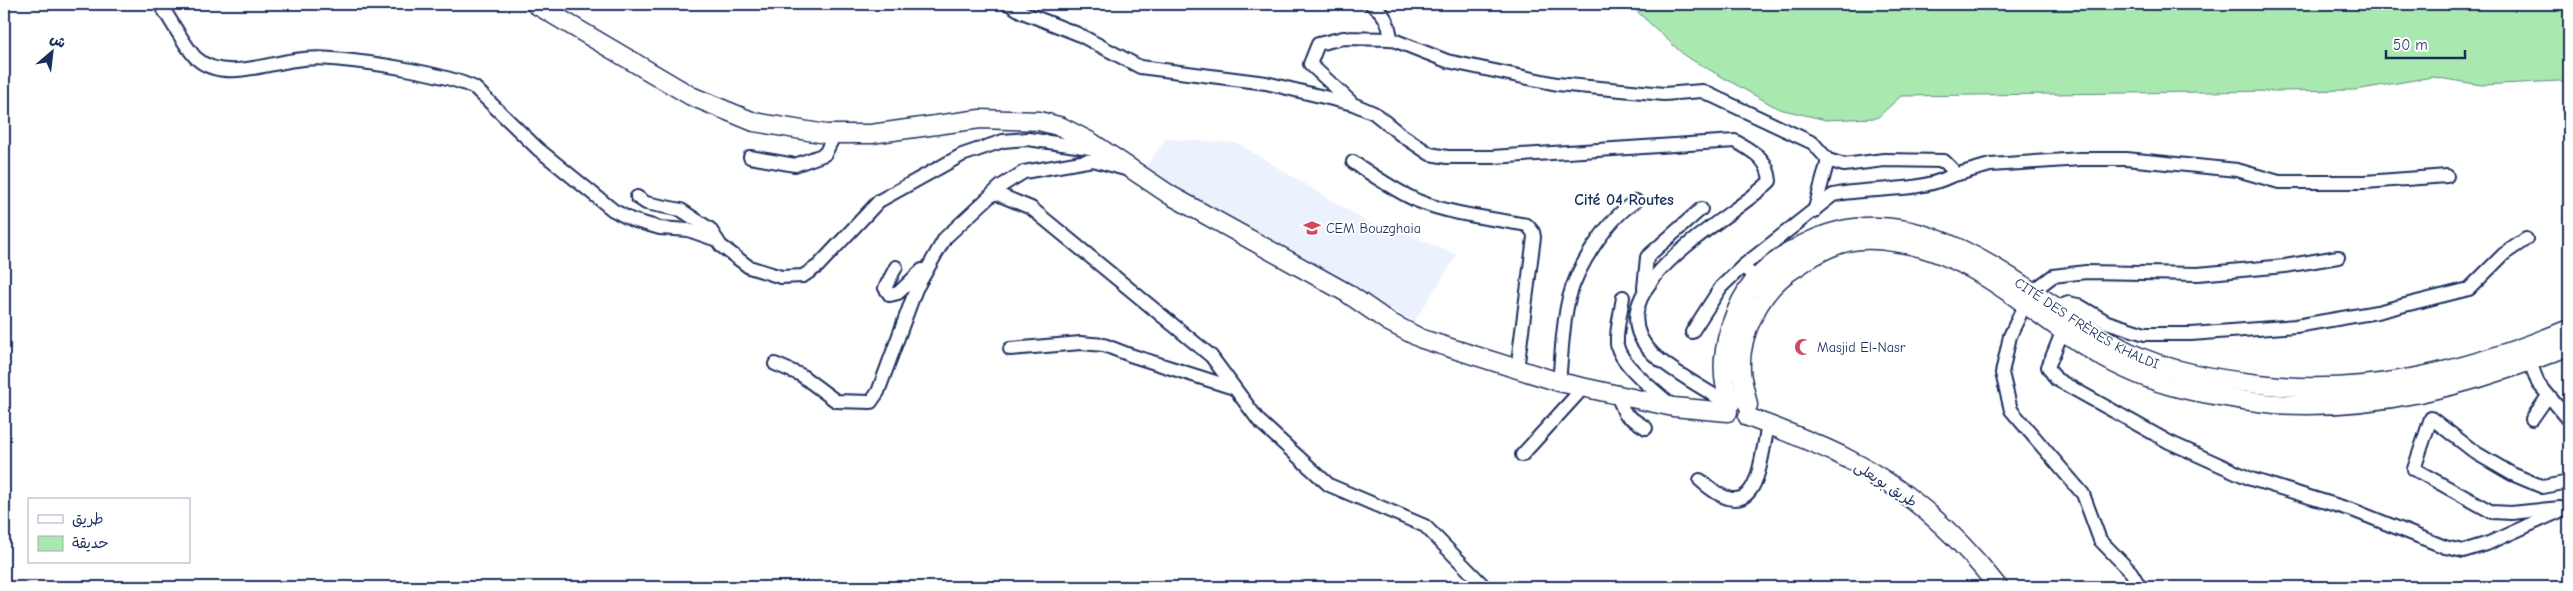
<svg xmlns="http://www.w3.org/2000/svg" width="2573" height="591" font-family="'Comic Neue','Playpen Sans Arabic',sans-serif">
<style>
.built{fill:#ecf2fd}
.green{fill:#a9e8af;stroke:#628c86}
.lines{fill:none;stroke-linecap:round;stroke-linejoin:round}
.street-casing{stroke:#1b2f5e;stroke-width:16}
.secondary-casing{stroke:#1b2f5e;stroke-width:21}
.street{stroke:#fff;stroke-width:12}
.secondary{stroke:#fff;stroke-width:18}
.labels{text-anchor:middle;stroke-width:4;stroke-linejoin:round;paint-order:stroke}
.poi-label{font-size:14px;fill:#1b2f5e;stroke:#fff;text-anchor:start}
.street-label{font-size:14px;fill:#1b2f5e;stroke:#fff}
.quarter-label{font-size:16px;font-weight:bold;fill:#1b2f5e;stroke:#fff}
</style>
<rect width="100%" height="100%" fill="#fff"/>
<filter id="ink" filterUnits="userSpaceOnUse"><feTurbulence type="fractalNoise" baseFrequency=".02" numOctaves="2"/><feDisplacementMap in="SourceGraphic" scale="10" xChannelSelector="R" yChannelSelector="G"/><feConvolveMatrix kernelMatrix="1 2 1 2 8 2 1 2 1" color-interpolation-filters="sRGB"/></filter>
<g filter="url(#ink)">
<path class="built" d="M1166,139l71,4 132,80 27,10 6,-1 55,23 -43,67 -142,-77 -127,-78z"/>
<path class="green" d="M1629,4h940v83l-9,-6 -79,4 -48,-8 -78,13 -454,6 -24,22 -51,2 -47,-11 -94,-53z"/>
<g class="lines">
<g class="street-casing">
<g id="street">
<path d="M160,4c9,13 26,44 36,54 26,24 69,6 99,2 12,-2 26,-2 38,-1 37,3 111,14 142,29l63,61 75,61 19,10 28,8 28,2 29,10"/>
<path d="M1009,4l13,8 56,22 62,33 126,16 87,21 21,9 26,21 30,20 17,3h45l243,-16c18,11 33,17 35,40 -35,37 -183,108 -117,173 19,18 54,36 77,51"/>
<path d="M1371,4c14,9 18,19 20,35"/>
<path d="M1350,101l-40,-37 8,-20 25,-6 48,1 56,22 110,23 107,10 38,-3 111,52 15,17 16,5 40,-5 60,1 8,8 -1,7c-36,18 -79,10 -118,19l-90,71 13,13"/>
<path d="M750,157l45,8 30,-11 10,-20"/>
<path d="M1353,162c21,14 42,29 65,39 35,14 73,17 109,24l6,7 1,5 -17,133"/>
<path d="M1951,176l39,-11 91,-6h45l111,11 42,12h86l82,-6"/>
<path d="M995,193l36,15 180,148 48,65 70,64 96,41 60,61"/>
<path d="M637,197l9,6 35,7 29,19 11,17 28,21 32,10 22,-1 15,-10 61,-65 83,-46 41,-14 25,-2 69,10"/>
<path d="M1814,212l14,-52"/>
<path d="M896,267l-11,21 5,7 8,-2 24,-23"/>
<path d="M1644,288l3,-31 54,-48"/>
<path d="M1623,297c-2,15 -7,32 -6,47 2,20 41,49 56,63"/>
<path d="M2052,309l16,-6 10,2 29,17 38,12h46l105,-8 81,-14 92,-23 35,-35 22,-15"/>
<path d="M2067,327l-4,3 -15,37 8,12 113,63 82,37 104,32 90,36 18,4 26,-8 80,-36"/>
<path d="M1692,332l29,-45 22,-21"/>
<path d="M1010,349l71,-6 23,2 26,10 104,33"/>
<path d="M2527,354l11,29 31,37"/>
<path d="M775,364l26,11 35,26 35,1 7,-10 38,-103 29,-51 56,-52 23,-14 69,-12 32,9"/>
<path d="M1559,382c3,-27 3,-57 10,-84 8,-31 39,-80 67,-97"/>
<path d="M1617,395l8,19 21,14"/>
<path d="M2532,419l16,-23"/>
<path d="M1522,455l61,-67"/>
<path d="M1700,480c57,51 59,-12 68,-55"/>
<path d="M2560,508l-49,5 -19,-1 -78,-43 17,-51 45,35 36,21 31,13 26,-5"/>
<path d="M2140,587l-9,-15 -31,-32 -17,-46 -72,-84 -9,-37 8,-37 15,-32 8,-13 20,-15 33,-4 112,2 87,-8 53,-9"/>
</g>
</g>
<g class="secondary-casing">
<g id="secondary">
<path d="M535,4l156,92 63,26 72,12h45l109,-15 59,2 23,6 29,15 79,53 177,98 42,29 33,17 137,43 114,25 55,5"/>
<path id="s1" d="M1731,403c-15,-32 -5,-72 10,-102 14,-27 37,-43 63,-57 119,-62 225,57 323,107 40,20 89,28 132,33 109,13 211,-14 310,-55"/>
<path d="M1748,405c-2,-11 -6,-23 -7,-34 -2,-36 18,-78 48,-99 16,-11 32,-22 51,-28 18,-6 36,-5 54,-2 84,11 140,76 210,116 27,15 58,27 88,33 27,5 56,11 83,13 101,7 202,-20 294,-58"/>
<path d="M1748,417c33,13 67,25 98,41 60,30 111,76 152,129"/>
</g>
</g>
<use href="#street" class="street"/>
<use href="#secondary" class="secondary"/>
</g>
</g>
<defs>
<g id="school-bare" transform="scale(1.35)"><path d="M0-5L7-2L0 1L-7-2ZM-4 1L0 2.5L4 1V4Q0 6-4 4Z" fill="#d1495b" stroke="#fff" stroke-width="2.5" paint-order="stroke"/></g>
<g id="mosque-bare" transform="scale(1.35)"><path d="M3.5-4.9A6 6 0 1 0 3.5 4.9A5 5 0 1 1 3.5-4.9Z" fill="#d1495b" stroke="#fff" stroke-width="2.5" paint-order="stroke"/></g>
</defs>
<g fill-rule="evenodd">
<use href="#school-bare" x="1312" y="228"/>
<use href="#mosque-bare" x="1803" y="347"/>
</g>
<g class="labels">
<g class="poi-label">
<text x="1326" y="233">CEM Bouzghaia</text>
<text x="1817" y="352">Masjid El-Nasr</text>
</g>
<g class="street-label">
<text dy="5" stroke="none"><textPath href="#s1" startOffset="502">CITÉ DES FRÈRES KHALDI</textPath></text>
<text transform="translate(1886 484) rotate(33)" y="5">طريق بويعلى</text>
</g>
<g class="quarter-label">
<text x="1624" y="205">Cité 04 Routes</text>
</g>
</g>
<rect width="2573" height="591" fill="none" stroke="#fff" stroke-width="20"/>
<rect x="10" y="10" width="2553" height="571" fill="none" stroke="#1b2f5e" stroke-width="2" filter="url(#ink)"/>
<rect x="28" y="498" width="162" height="65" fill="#ffffff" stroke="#a4acbf"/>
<rect x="38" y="515" width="25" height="8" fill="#ffffff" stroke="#a4acbf"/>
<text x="72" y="524" font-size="15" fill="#1b2f5e">طريق</text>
<rect x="38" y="536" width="25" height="15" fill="#a9e8af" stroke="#a4acbf"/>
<text x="72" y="548" font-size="15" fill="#1b2f5e">حديقة</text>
<g transform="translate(52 52) rotate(28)" stroke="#ffffff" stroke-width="4" paint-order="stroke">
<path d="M0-4L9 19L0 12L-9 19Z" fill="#1b2f5e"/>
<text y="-8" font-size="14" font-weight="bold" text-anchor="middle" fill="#1b2f5e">ش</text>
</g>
<path d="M2386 50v8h79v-8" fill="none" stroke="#1b2f5e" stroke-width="2.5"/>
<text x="2393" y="50" font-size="15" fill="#1b2f5e" stroke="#ffffff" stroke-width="4" paint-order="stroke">50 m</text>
</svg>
